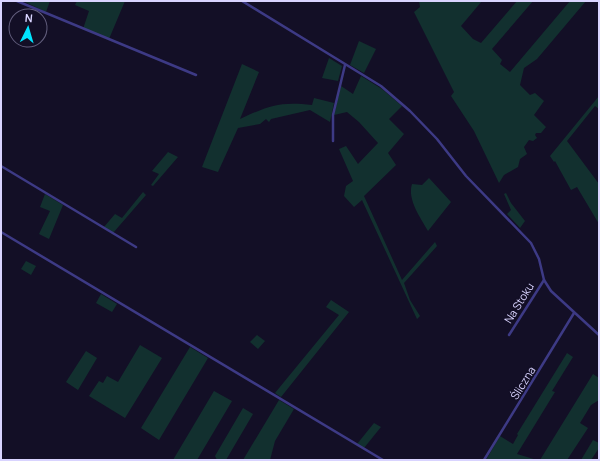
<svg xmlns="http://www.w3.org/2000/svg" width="600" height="461" font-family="Manrope,sans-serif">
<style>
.green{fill:#12302f}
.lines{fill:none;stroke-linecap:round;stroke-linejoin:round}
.street{stroke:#3d3a85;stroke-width:2.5}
.labels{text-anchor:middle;stroke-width:3.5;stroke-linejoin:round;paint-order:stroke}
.street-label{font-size:11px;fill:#d9d4ff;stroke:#130f26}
</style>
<rect width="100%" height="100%" fill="#130f26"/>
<g class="green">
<path d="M23,1h27l-4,11z"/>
<path d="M77,1h48l-16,38 -26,-10 6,-18 -14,-6z"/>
<path d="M419,1h63l-21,25 12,13 8,4 36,-42h16l-41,48 10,11 -2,4 10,8 60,-71h16l-49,58 -13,9 -4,17 10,10 5,-2 9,8 -10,14 12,12 -5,6h-5l-1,2 2,3 -4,3 -4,-1 -5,7 3,7 -7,5 -2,8 -14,8 -5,8 -25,-52 -23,-35 3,-4 -40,-80 6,-5z"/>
<path d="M359,41l17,8 -12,24 -14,-8z"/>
<path d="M329,58l13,8 -4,15 -16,-3z"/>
<path d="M242,64l17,8 -19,47c28,-13 40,-18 72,-14l2,-7 20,5 -4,19 -20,-12 -39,9 -2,3 -3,-3 -6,5 -22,4 -20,44 -16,-5z"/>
<path d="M361,76l21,13 20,17 -13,13 15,15 -16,19 8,12 -32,31 38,84 33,-38 2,4 -33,37 6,17 10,16 -3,3 -55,-119 -8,7 -10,-11 2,-10 7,-5 -14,-32 7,-3 12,18 20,-21 -19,-21 -12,-10 -13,3 7,-29 12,8z"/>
<path d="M599,96v13l-4,-3 -28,35 32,43v40l-22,-37 -6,3 -16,-29 -1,1 -4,-6z"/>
<path d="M168,152l10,5 -25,29 -2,-1 8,-11 -7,-3z"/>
<path d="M429,178l22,24 -23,29c-7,-13 -21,-31 -16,-47l10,1z"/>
<path d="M143,192l3,3 -33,38 -9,-6 11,-13 7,4z"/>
<path d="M506,193l5,10 14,18 -5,7 -13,-14 4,-4 -7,-16z"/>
<path d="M45,194l18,11 -14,34 -10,-5 11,-23 -10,-4z"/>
<path d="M26,261l10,5 -5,9 -10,-6z"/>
<path d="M101,294l16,10 -5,8 -16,-9z"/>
<path d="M331,300l18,12 -68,85 -6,-4 64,-78 -13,-8z"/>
<path d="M257,335l8,6 -7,8 -8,-7z"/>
<path d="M140,345l22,13 -37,60 -36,-22 10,-15 4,2 4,-7 11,6z"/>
<path d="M190,347l18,11 -49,82 -18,-12z"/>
<path d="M86,351l11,7 -19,32 -12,-8z"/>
<path d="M567,353l6,4 -21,34 3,1 -38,62 20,6h-51l14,-24 13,8 5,-9 -1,-1z"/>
<path d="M593,374l6,4v22l-8,5 -11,18 8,5 -21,32h-27z"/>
<path d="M214,391l18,10 -35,59h-24z"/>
<path d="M279,400l15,9 -19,32 -5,19h-27z"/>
<path d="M243,408l10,6 -27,46h-9l-2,-4z"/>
<path d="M374,423l7,4 -17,21 -7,-4z"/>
<path d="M593,440l6,3v5l-8,12h-10z"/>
</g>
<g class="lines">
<g class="street">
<path d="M17,1l179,74"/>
<path d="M242,1l139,85 29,25 27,28 29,37 65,67 8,16 5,21 7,11 48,44"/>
<path d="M333,141v-26l12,-50"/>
<path d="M1,166l135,81"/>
<path d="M1,232l382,228"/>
<path d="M509,335l35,-55"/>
<path d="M484,460l90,-147"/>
</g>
</g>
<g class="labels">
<g class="street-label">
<text transform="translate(519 303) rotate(-58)" y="4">Na Stoku</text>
<text transform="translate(523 383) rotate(-58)" y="4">Śliczna</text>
</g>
</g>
<rect width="600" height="461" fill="none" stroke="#d9d4ff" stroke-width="4"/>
<g transform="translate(28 28) rotate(5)"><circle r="19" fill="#130f26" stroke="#625e7d"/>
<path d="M0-3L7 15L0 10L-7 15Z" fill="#00e5ff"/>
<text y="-6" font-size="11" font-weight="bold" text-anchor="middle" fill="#d9d4ff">N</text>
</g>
</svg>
